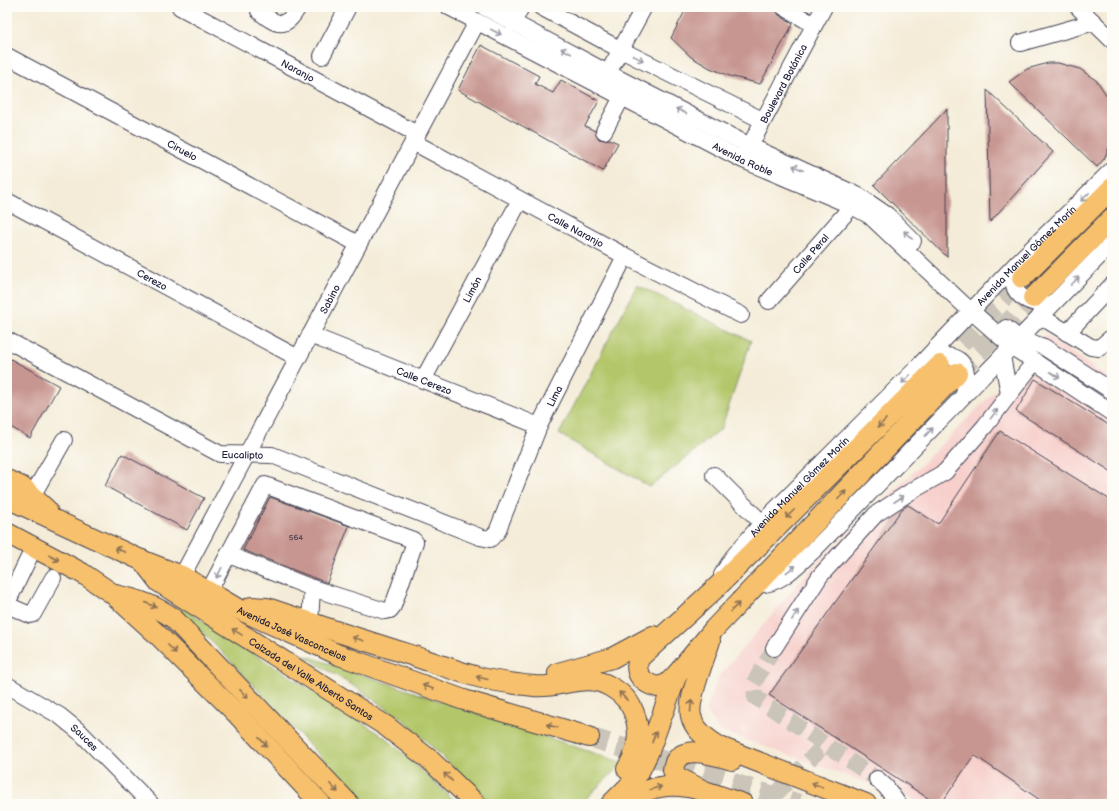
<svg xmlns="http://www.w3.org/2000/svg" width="1119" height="811" font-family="'Balsamiq Sans',sans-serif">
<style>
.built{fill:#f7d0cc}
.green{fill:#b3c76b;stroke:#6a7453}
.building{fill:#c89691}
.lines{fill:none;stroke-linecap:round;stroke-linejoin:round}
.minor-tunnel{stroke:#cac4b9;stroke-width:16;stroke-dasharray:16 8;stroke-linecap:butt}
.major-tunnel{stroke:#cac4b9;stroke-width:20;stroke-dasharray:20 10;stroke-linecap:butt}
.minor-casing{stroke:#424053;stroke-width:18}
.major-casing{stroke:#424053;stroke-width:22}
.minor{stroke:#fff;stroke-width:16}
.major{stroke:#f7c06c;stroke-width:20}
.oneway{stroke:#9c9ca7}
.oneway2{stroke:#8c7154}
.labels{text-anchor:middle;stroke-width:3;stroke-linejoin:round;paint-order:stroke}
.number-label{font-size:8px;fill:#4c3f50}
.street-label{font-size:10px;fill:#22223b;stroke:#fdfcf7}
</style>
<rect width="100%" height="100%" fill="#fdfcf7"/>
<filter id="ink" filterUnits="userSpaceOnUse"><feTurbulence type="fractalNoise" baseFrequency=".025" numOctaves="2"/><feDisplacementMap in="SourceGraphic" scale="8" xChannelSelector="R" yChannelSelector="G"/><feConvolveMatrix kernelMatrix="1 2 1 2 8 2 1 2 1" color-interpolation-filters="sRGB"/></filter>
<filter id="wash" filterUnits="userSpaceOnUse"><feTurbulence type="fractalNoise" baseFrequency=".012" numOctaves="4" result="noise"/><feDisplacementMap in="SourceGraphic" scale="16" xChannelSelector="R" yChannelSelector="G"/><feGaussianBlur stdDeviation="0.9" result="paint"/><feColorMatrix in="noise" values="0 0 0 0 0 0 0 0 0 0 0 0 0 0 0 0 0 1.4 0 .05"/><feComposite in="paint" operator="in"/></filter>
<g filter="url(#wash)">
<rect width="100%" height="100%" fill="#f4ecd8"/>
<path class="built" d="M1046,335l66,45v424h-185l-209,-74 -12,-21 13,-33 99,-115 104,-97 77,-77z"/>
<g class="green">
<path d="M637,285l114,56 -30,88 -71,58 -91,-53z"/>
<path d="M167,598l219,140 72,66h-93l-142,-151z"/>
<path d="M301,654l322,109 -43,41h-88l-87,-83 -45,-31z"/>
</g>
<g id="blocks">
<g class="building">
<path d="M687,7h88l4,8 14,9 -33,60 -30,-8 -20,-8 -19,-11 -20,-19z"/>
<path d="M481,45l58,31 -4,8 18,9 8,-13 38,21 -14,25 10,5 4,8 5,1 5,-1 9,4 -15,28 -145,-81z"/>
<path d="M1048,63h10l22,6 17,12 12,18 3,7v35l-8,18 -7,8 -88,-85 18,-13z"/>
<path d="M987,90l66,62 -63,70z"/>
<path d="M947,109v148l-73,-72z"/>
<path d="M7,357l52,29 -29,52 -23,-13z"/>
<path d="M1035,379l77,48v45l-96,-61z"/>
<path d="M1000,431l112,70v303h-66l-72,-49 -33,49h-4l-168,-109 133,-186 6,-4 30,19z"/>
<path d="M122,454l82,44 -17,32 -82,-44z"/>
<path d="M270,497l79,29 -22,57 -84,-33z"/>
</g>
</g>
</g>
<g filter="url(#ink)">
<use href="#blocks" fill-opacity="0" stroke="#424053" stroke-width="1"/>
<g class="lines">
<g class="minor-tunnel">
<path d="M774,648l-20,35 1,14 122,82"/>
<path d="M775,795l49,-50"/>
</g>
<g class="major-tunnel">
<path d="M940,365l82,-87"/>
<path d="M957,373l76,-75"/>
<path d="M589,737l210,67"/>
</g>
<g class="minor-casing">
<g id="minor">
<path id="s1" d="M180,7l237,127"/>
<path d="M259,7v4c18,15 27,19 39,-4"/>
<path id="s2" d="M449,7l294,153 109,46 18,10 92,87 49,43 101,67"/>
<path d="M484,7l124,66 142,73 109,50 28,19 26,26"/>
<path d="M541,7l80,43 141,70"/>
<path d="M784,7l30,18"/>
<path d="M1078,7l34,33"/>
<path d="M513,23l8,-16"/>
<path d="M1020,43l74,-21"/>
<path id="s3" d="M7,56l351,188"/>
<path d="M322,56l26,-49"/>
<path d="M608,73l36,-66"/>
<path d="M604,131l18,-34"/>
<path id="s4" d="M413,142l212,114 116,59"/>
<path id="s5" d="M745,155l79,-148"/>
<path id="s6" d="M7,201l291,157"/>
<path d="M1017,263c-1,7 -4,15 -3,22 2,12 19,20 30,18"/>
<path id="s7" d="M769,301l83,-95"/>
<path d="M1040,316l51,31 8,1 13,-11"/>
<path d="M1006,328l12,10 26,9 68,44"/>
<path d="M1067,333l45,-48"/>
<path id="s8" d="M310,335l229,91"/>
<path id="s9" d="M7,340l213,114 52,1 208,82 10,2 7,-7 42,-106 86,-170"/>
<path d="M1002,356l7,38"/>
<path d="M926,359c13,-5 33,-6 39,10 3,8 0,18 -1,26"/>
<path id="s10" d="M423,380l97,-180"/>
<path d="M714,475l48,48"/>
<path d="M32,496l32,-56"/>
<path id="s11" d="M722,575l11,-18 29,-34 152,-152 103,-108 95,-93"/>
<path id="s12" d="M182,576l295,-554"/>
<path d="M757,584c22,3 41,-20 56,-33l299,-308"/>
<path d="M209,591l56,-106 148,55 2,2 -22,64 -3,4 -5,1 -73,-23 -83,-33"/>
<path d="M7,603l27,-56"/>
<path d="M7,605l23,10 3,-1 20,-36"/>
<path d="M310,623l2,-35"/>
<path d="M774,648l46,-72 56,-62 34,-22 35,-20 40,-46 50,-65"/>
<path id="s13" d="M7,685l53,31 21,17 70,71"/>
<path d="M877,779l9,8 12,17"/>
</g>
</g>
<g class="major-casing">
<g id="major">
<path d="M1022,278l90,-90"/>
<path d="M1033,298l79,-80"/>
<path d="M7,480l15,7 25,23"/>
<path id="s14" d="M7,498l134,62 41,16 56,33 101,46 125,45 125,37"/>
<path d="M7,533l75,40 31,21 44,40 79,79 85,91"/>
<path id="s15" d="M142,560l17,22 227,144 44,34 46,44"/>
<path d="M115,595c22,4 40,10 58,23l176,186"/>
<path d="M251,607l16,1c49,17 98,33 147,48 21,7 42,15 64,21 18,5 37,7 56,9 27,3 51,-15 77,1 30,17 34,54 16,82"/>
<path d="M710,641c-5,17 -23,58 -19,75 3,14 17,24 29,31l146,57"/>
<path d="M558,673l54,-15 41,-22"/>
<path d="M677,674l-10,10 -10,3c-14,-4 -24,-13 -18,-29l78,-71 223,-222"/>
<path d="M708,793l-31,-16 -4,-7c3,-29 41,-15 59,-10"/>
<path d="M611,804l19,-19 9,-13 10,-21 28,-77 37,-45 243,-256"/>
<path d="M621,804c10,-4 18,-11 28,-14 32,-12 63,4 94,14"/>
</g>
</g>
<use href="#minor" class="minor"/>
<use href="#major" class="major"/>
</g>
<defs><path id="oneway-shaft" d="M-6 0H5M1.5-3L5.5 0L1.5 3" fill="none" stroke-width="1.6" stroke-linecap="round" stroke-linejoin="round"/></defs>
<g class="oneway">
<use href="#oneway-shaft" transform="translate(496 32) rotate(27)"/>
<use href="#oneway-shaft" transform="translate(566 51) rotate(-152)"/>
<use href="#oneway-shaft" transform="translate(638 58) rotate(26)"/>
<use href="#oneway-shaft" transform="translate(681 111) rotate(-153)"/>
<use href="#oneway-shaft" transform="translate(798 168) rotate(-155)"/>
<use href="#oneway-shaft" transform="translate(1085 197) rotate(135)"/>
<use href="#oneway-shaft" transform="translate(908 235) rotate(-135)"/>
<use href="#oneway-shaft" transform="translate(1075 281) rotate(-45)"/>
<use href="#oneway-shaft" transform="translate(1055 375) rotate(34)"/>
<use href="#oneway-shaft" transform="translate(906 379) rotate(135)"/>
<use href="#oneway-shaft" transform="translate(994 414) rotate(-53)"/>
<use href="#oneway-shaft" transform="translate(929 432) rotate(-46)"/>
<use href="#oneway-shaft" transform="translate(899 499) rotate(-33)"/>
<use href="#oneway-shaft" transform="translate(791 569) rotate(-37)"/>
<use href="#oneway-shaft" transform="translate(219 573) rotate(118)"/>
<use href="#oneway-shaft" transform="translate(795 615) rotate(-57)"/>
</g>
<g class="oneway2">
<use href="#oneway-shaft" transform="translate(882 423) rotate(135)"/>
<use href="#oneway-shaft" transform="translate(842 495) rotate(-46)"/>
<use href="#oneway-shaft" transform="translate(790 514) rotate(135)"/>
<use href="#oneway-shaft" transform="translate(120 550) rotate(-155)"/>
<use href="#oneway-shaft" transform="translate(54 558) rotate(29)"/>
<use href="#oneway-shaft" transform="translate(151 605) rotate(24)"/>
<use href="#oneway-shaft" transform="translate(735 607) rotate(-46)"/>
<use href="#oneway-shaft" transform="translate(237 632) rotate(-148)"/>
<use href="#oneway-shaft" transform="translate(358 639) rotate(-162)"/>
<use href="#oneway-shaft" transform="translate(172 649) rotate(45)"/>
<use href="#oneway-shaft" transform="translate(482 678) rotate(-166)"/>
<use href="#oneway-shaft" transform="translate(428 687) rotate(-160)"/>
<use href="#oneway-shaft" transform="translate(244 694) rotate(47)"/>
<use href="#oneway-shaft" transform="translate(623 696) rotate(-134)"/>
<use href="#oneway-shaft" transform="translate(691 706) rotate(-85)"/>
<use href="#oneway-shaft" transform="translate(552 726) rotate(-164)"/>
<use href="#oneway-shaft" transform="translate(654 737) rotate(-70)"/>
<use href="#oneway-shaft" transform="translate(263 742) rotate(47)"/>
<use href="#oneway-shaft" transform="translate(448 777) rotate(-136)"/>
<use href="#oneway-shaft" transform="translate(817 785) rotate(-159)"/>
<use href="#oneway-shaft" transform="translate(334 788) rotate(46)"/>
<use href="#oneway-shaft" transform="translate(656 788) rotate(-15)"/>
</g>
</g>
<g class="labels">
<g class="number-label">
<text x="296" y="540">564</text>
</g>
<g class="street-label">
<text dy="4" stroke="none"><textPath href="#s1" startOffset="134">Naranjo</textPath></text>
<text dy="4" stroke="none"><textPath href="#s5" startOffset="81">Boulevard Botánica</textPath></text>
<text dy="4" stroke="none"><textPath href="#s3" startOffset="199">Ciruelo</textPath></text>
<text dy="4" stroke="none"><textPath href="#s2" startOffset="331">Avenida Roble</textPath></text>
<text dy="4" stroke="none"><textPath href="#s4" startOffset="185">Calle Naranjo</textPath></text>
<text dy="4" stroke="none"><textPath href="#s7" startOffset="63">Calle Peral</textPath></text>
<text dy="4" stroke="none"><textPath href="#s11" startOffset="442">Avenida Manuel Gómez Morín</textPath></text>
<text dy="4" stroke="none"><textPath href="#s6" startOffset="165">Cerezo</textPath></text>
<text dy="4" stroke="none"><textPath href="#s10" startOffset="103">Limón</textPath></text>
<text dy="4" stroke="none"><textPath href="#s12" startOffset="314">Sabino</textPath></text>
<text dy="4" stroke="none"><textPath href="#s8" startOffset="123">Calle Cerezo</textPath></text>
<text dy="4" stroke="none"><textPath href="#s9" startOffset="685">Lima</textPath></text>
<text dy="4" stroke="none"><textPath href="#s9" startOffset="264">Eucalipto</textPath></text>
<text dy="4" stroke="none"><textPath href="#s11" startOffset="118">Avenida Manuel Gómez Morín</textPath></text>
<text dy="4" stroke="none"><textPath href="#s14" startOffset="316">Avenida José Vasconcelos</textPath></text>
<text dy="4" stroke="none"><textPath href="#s15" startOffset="208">Calzada del Valle Alberto Santos</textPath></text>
<text dy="4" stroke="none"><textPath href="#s13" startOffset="94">Sauces</textPath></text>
</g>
</g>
<rect width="1119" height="811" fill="none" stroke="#fdfcf7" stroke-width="24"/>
</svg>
